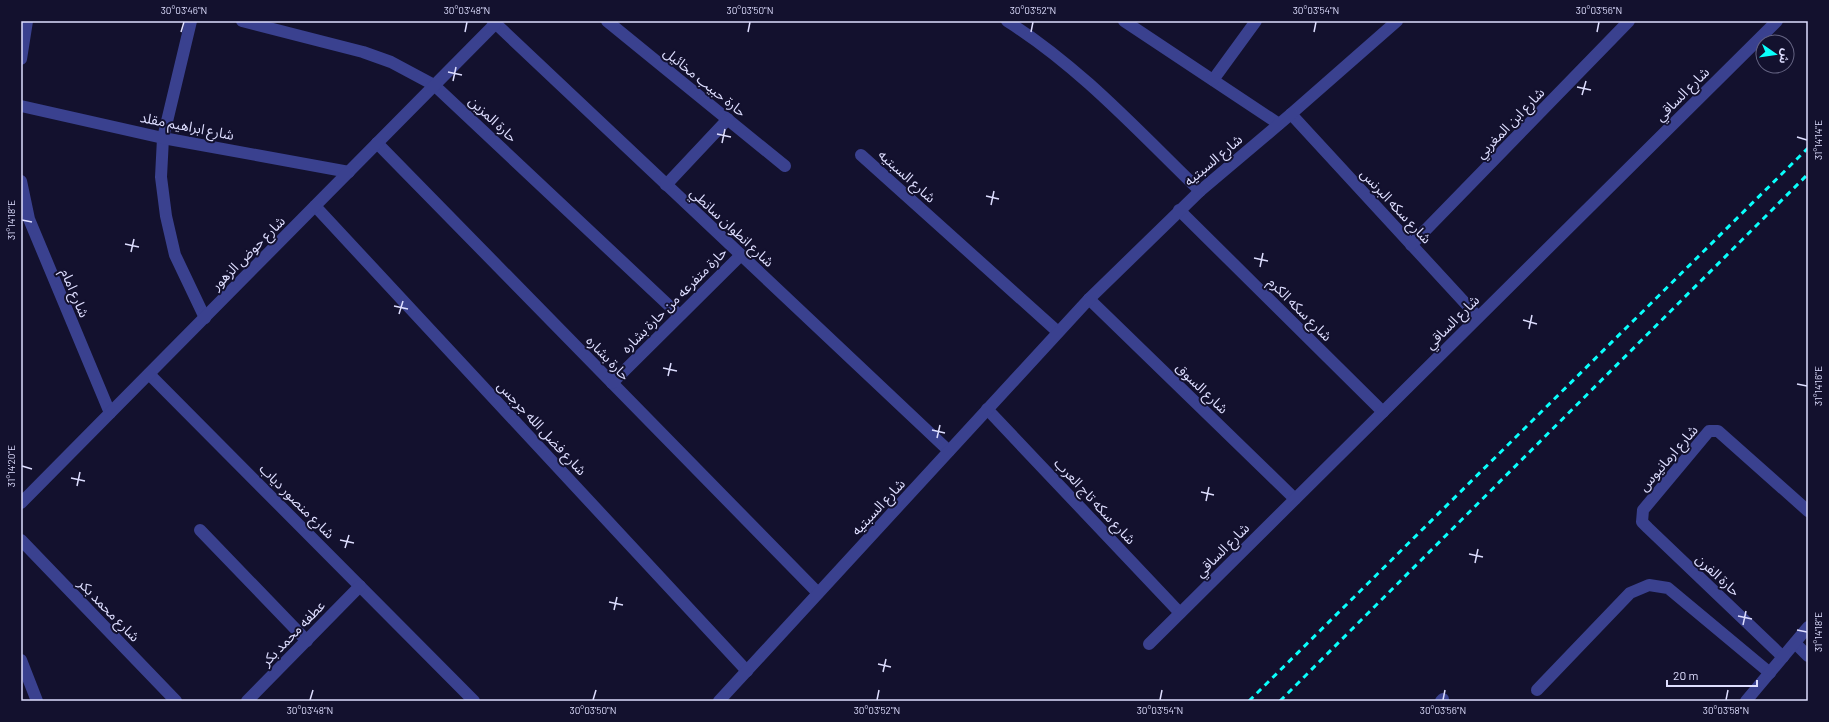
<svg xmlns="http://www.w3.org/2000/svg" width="1829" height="722" font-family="Barlow,'Noto Sans Arabic',sans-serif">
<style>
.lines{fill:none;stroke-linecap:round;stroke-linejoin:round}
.minor{stroke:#3a418f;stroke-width:12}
.rail{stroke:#0afffc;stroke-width:3;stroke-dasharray:6 5;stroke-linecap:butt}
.ticks{fill:none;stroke:#dedeff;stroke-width:1.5}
.labels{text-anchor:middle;stroke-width:4;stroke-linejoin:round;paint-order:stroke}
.street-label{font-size:14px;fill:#dedeff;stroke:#13112e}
.neatline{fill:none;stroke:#dedeff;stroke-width:1.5}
.ticks-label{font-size:10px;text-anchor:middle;fill:#dedeff}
</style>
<rect width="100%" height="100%" fill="#13112e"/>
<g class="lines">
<g class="minor">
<path d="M191,21l-28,117 -2,39 5,39 9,39 30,63"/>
<path d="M242,21l121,31 28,10 43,23 245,230"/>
<path d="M493,21l456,430"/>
<path d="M607,21l178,145"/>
<path d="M1007,21c73,46 131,110 193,170"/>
<path d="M1124,21l155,103"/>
<path d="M21,59l6,-38"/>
<path d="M1213,80l43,-59"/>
<path d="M21,106l142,32 186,34"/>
<path d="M1291,114l187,203"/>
<path d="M377,143l441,450"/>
<path d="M861,155l197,177"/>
<path d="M21,181l8,38 81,194"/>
<path d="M666,185l62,-66"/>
<path d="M315,206l432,465"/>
<path d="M1179,210l204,202"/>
<path d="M1411,245l218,-224"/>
<path d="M1089,299l206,200"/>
<path d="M149,374l325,327"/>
<path d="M612,383l129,-128"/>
<path d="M987,409l193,204"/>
<path d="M21,503l474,-479"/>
<path d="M200,530l107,111"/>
<path d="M21,540l155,161"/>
<path d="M1795,643l13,13"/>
<path d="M1149,644l628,-623"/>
<path d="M1783,657l-135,-129 -6,-6 1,-12 66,-79h9l90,80"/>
<path d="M21,660l16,41"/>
<path d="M1537,690l93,-97 19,-8 19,3 102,85"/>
<path d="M247,701l113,-115"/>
<path d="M719,701l370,-402 111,-108 91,-77 106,-93"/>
<path d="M1441,701l2,-2"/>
<path d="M1746,701l62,-74"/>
</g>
<g class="rail">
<path d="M1249,701l559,-553"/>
<path d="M1280,701l528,-527"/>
</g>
</g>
<path class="ticks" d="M181,32l3,-10M465,32l2,-10M748,32l2,-10M1031,32l2,-10M1314,32l2,-10M1597,32l2,-10M448,72l14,3M453,81l3,-14M1577,87l14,3M1582,95l4,-14M717,134l14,3M1797,137l10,3M722,143l3,-14M986,196l13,3M991,205l3,-14M22,220l10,2M125,244l14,3M131,252l3,-13M1254,258l14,3M1260,267l3,-14M394,306l14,3M399,314l4,-13M1523,320l14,4M1529,329l3,-14M663,368l14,3M668,376l3,-13M1797,384l10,2M932,430l13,3M937,438l3,-13M22,466l10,3M71,478l14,3M77,486l3,-14M1201,492l13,3M1206,501l3,-14M340,540l14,3M345,548l4,-13M1469,554l14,3M1475,563l3,-14M609,602l14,3M614,610l3,-13M1738,616l14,3M1743,625l3,-14M1797,630l10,2M878,664l13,3M883,672l3,-13M310,700l3,-10M593,700l3,-10M877,700l2,-10M1160,700l2,-10M1443,700l2,-10M1726,700l2,-10"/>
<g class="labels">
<g class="street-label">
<text transform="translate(705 82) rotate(39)" y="5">حارة حبيب مخائيل</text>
<text transform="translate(1682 94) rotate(-45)" y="5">شارع الساقي</text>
<text transform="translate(493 119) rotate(43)" y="5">حارة المزين</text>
<text transform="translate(1510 123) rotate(-46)" y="5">شارع ابن المغربي</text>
<text transform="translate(187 126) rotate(11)" y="5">شارع ابراهيم مقلد</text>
<text transform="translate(1213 160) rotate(-40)" y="5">شارع السبتيه</text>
<text transform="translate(907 176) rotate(42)" y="5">شارع السبتيه</text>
<text transform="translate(1396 206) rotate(47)" y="5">شارع سكه البرنس</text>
<text transform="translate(732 227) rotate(43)" y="5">شارع انطوان سانطي</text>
<text transform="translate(248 253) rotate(-45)" y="5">شارع حوض الزهور</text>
<text transform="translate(75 293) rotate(67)" y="5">شارع امام</text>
<text transform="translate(674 300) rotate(-45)" y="5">حارة متفرعه من حارة بشاره</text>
<text transform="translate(1300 309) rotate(45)" y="5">شارع سكه الكرم</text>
<text transform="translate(1452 322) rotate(-45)" y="5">شارع الساقي</text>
<text transform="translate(608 358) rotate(46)" y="5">حارة بشاره</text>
<text transform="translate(1202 388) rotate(44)" y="5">شارع السوق</text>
<text transform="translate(542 428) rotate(47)" y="5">شارع فضل الله جرجس</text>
<text transform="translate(1668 458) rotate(-49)" y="5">شارع ارمانيوس</text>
<text transform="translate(297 501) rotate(45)" y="5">شارع منصور دياب</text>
<text transform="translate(1095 501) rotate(47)" y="5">شارع سكه تاج العرب</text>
<text transform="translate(878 507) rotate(-47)" y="5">شارع السبتيه</text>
<text transform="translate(1222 550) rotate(-45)" y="5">شارع الساقي</text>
<text transform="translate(1718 575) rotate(43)" y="5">حارة الفرن</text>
<text transform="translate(109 610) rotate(46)" y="5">شارع محمد بكر</text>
<text transform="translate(293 633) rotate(-46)" y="5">عطفه محمد بكر</text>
</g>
</g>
<rect width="1829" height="722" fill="none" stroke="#13112e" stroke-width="44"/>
<g transform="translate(1775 54) rotate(103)"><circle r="19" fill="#13112e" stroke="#646382"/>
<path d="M0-3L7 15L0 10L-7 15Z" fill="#0afffc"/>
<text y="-6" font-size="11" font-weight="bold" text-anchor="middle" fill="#dedeff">ش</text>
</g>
<path d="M1667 680v6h90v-6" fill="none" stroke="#dedeff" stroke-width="2"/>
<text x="1673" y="680" font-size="12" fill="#dedeff" stroke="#13112e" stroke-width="3" paint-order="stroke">20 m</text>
<rect x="22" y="22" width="1785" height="678" class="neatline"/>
<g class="ticks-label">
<text x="184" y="14">30°03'46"N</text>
<text x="467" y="14">30°03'48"N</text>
<text x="750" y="14">30°03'50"N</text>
<text x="1033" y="14">30°03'52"N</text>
<text x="1316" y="14">30°03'54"N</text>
<text x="1599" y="14">30°03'56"N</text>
<text transform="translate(1818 140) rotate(-90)" y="4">31°14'14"E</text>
<text transform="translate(11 220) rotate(-90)" y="4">31°14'18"E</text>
<text transform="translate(1818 386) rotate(-90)" y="4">31°14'16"E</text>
<text transform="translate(11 466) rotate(-90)" y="4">31°14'20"E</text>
<text transform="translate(1818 632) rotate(-90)" y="4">31°14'18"E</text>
<text x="310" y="714">30°03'48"N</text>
<text x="593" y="714">30°03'50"N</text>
<text x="877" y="714">30°03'52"N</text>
<text x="1160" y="714">30°03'54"N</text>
<text x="1443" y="714">30°03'56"N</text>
<text x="1726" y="714">30°03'58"N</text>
</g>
</svg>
